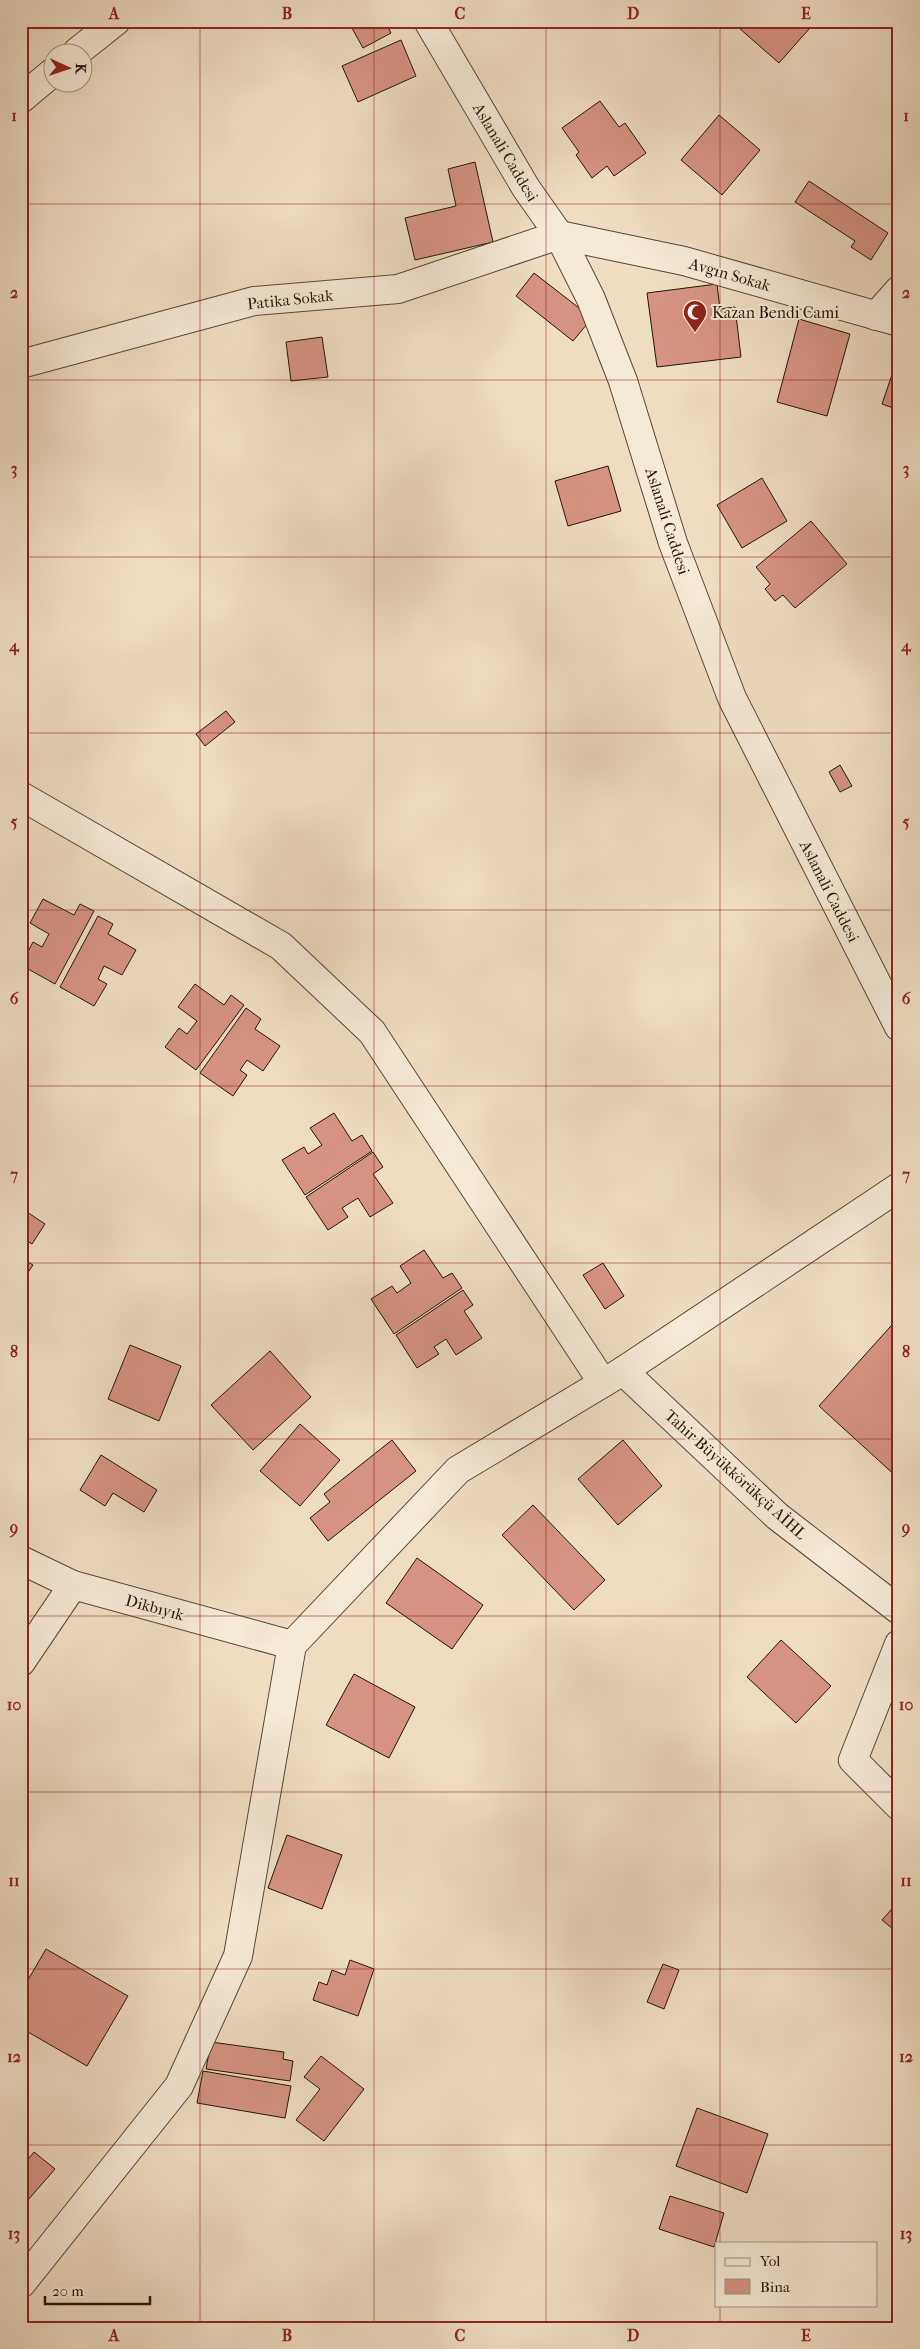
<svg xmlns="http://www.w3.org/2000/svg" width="920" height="2349" font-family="'IM FELL French Canon',serif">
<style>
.building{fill:#d69381;stroke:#231606}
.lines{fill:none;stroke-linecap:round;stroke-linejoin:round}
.minor-casing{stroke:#564835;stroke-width:30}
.minor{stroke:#f5e9d7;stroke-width:28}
.grid{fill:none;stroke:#8f2418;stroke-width:1;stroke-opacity:0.55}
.labels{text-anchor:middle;stroke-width:4;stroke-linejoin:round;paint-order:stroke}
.street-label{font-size:16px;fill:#231606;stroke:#f5e9d7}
.poi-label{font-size:16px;fill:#231606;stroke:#f5e9d7;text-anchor:start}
.neatline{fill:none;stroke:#8f2418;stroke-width:2}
.grid-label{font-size:16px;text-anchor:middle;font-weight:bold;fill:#8f2418}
</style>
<rect width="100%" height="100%" fill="#efddc2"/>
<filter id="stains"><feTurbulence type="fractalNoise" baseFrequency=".004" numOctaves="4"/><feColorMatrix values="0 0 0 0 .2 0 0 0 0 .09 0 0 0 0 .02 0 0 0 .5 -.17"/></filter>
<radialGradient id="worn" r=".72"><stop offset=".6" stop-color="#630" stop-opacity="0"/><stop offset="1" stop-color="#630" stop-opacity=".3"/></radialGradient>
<g class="building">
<path d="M348,21h37l6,12 -28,15z"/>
<path d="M731,21h85l-37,42z"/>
<path d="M401,40l15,36 -58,26 -16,-36z"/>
<path d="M600,101l19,26 6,-4 21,30 -32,23 -7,-10 -15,12 -16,-23 3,-3 -17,-24z"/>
<path d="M719,115l41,35 -38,45 -41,-35z"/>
<path d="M475,162l18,80 -78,18 -10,-42 51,-12 -8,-37z"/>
<path d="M809,181l79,52 -17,27 -20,-13 4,-6 -60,-39z"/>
<path d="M534,273l58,45 -19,23 -57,-45z"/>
<path d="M717,284l3,25 15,-2 6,50 -84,10 -10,-74z"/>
<path d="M799,319l51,15 -23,82 -50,-14z"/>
<path d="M322,337l6,40 -37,4 -5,-39z"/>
<path d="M899,354v56l-17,-6z"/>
<path d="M608,466l13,45 -53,15 -13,-45z"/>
<path d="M762,478l25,43 -45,27 -25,-43z"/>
<path d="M811,521l36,43 -52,44 -12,-13 -8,6 -10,-12 5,-5 -14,-17z"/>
<path d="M226,711l9,11 -30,24 -9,-12z"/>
<path d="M840,765l12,21 -12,6 -11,-20z"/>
<path d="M43,899l31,16 6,-11 14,7 -39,73 -34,-19 12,-23 9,5 7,-13 -19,-11z"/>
<path d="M98,916l15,8 -5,10 28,16 -14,25 -18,-9 -6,13 9,5 -13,22 -34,-19z"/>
<path d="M195,984l29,21 7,-10 13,10 -48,65 -31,-23 14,-19 8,6 10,-13 -19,-14z"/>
<path d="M246,1008l15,11 -6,10 25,17 -17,25 -16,-11 -7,10 7,5 -14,21 -33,-23z"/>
<path d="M334,1113l18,28 10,-6 10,16 -67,44 -23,-35 22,-13 4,7 14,-9 -12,-17z"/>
<path d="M373,1152l10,15 -10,7 20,29 -23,14 -12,-19 -16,10 6,9 -20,13 -22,-33z"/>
<path d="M21,1208l24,16 -13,20 -8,-5 -3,5z"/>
<path d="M424,1250l19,28 9,-5 10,15 -68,46 -23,-35 21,-13 5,7 14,-10 -11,-17z"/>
<path d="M21,1258l12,7 -12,18z"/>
<path d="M603,1263l21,33 -19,13 -22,-34z"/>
<path d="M463,1290l10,15 -9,6 18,27 -26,17 -10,-16 -12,8 5,7 -22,14 -21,-33z"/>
<path d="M899,1317v162l-80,-73z"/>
<path d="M130,1345l51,21 -22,55 -51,-22z"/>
<path d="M270,1351l41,46 -58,53 -42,-45z"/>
<path d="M300,1424l40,36 -40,46 -40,-35z"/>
<path d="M392,1440l24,31 -88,70 -18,-23 20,-16 -6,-8z"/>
<path d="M623,1440l39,46 -44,39 -40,-46z"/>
<path d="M101,1455l56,35 -13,22 -31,-19 -8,13 -25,-16z"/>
<path d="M533,1505l72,75 -31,30 -72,-75z"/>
<path d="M417,1558l66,47 -31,44 -66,-46z"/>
<path d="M781,1640l50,46 -35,37 -49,-46z"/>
<path d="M354,1674l61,33 -26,51 -63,-33z"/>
<path d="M287,1835l55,20 -20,54 -54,-21z"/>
<path d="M899,1901v33l-17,-14z"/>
<path d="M46,1949l82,47 -41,70 -66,-38v-36z"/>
<path d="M350,1960l24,9 -16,47 -45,-16 6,-18 8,3 5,-15 13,5z"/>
<path d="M663,1964l16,6 -15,39 -17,-7z"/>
<path d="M211,2042l73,10 -1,7 10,2 -3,20 -84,-12z"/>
<path d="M321,2056l43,33 -40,52 -28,-21 24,-31 -16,-12z"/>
<path d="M203,2071l88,15 -6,32 -88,-15z"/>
<path d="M697,2108l71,26 -21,59 -71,-27z"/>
<path d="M34,2152l21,17 -34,39v-40z"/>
<path d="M670,2196l54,17 -10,34 -55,-18z"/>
</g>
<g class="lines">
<g class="minor-casing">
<g id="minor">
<path d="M428,21l98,167 33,47 32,64 32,82 50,162 59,155 167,329"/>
<path d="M77,52l39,-31"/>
<path d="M21,99l31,-26"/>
<path d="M876,316l23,-26"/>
<path d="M21,364l233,-63 144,-12 161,-54 125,26 215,61"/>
<path d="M21,796l260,150 91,86 231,351"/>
<path d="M623,1371l154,145 122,94"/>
<path d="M21,1560l52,25 219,60"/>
<path d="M899,1644l-46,116 46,46"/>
<path d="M21,1662l52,-77"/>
<path d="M21,2284l158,-198 59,-130 54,-311 166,-175 165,-99 276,-184"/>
</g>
</g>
<use href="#minor" class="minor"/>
</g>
<path class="grid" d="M200,21v2307M374,21v2307M546,21v2307M720,21v2222M21,204h878M21,380h878M21,557h878M21,733h878M21,910h878M21,1086h878M21,1263h878M21,1439h878M21,1616h878M21,1792h878M21,1969h878M21,2145h878M720,2305v23"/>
<defs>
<g id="mosque-pin" transform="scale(1.25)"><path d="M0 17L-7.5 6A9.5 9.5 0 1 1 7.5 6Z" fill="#8f2418" stroke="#f5e9d7"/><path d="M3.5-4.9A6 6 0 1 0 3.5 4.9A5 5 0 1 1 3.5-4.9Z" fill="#fff"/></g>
</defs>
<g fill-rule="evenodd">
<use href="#mosque-pin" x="695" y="312"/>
</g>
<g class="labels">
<g class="street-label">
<text transform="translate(506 152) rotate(59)" y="6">Aslanali Caddesi</text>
<text transform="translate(730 274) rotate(16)" y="6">Avgın Sokak</text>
<text transform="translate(290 299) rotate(-6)" y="6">Patika Sokak</text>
<text transform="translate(668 521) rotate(72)" y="6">Aslanali Caddesi</text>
<text transform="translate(830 891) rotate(63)" y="6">Aslanali Caddesi</text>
<text transform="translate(736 1474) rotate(42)" y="6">Tahir Büyükkörükçü AİHL</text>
<text transform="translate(155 1607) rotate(15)" y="6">Dikbıyık</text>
</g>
<g class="poi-label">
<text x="712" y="318">Kazan Bendi Cami</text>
</g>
</g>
<rect width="920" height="2349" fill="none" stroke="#efddc2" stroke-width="55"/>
<rect x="715" y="2242" width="162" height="65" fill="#f5e9d7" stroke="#a19583"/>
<rect x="725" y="2258" width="25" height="8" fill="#f5e9d7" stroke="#a19583"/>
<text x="760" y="2266" font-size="15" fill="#231606">Yol</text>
<rect x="725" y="2279" width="25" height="15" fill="#d69381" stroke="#a19583"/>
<text x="760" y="2292" font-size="15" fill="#231606">Bina</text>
<g transform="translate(68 68) rotate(93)"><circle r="24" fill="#f5e9d7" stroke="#a19583"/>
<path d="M0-4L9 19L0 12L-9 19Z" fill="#8f2418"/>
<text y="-8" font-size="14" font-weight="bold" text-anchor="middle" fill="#231606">K</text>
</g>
<path d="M45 2296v8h105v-8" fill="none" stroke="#231606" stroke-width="2.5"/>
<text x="52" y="2296" font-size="15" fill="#231606" stroke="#f5e9d7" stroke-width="4" paint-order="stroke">20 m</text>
<rect x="28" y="28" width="864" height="2294" class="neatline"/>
<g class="grid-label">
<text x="114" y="19">A</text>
<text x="287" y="19">B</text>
<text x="460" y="19">C</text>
<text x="633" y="19">D</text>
<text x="806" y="19">E</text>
<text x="14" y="121">1</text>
<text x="906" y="121">1</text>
<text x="14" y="298">2</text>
<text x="906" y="298">2</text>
<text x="14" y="474">3</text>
<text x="906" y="474">3</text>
<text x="14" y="651">4</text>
<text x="906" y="651">4</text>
<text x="14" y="827">5</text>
<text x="906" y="827">5</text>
<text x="14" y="1004">6</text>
<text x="906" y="1004">6</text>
<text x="14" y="1180">7</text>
<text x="906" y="1180">7</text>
<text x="14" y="1357">8</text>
<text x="906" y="1357">8</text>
<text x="14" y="1533">9</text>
<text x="906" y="1533">9</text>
<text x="14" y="1710">10</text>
<text x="906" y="1710">10</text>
<text x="14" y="1886">11</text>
<text x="906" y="1886">11</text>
<text x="14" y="2062">12</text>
<text x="906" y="2062">12</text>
<text x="14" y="2239">13</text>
<text x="906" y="2239">13</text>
<text x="114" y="2341">A</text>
<text x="287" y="2341">B</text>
<text x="460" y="2341">C</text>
<text x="633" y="2341">D</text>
<text x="806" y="2341">E</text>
</g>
<rect width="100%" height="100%" filter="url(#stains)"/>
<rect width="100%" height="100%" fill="url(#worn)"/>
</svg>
